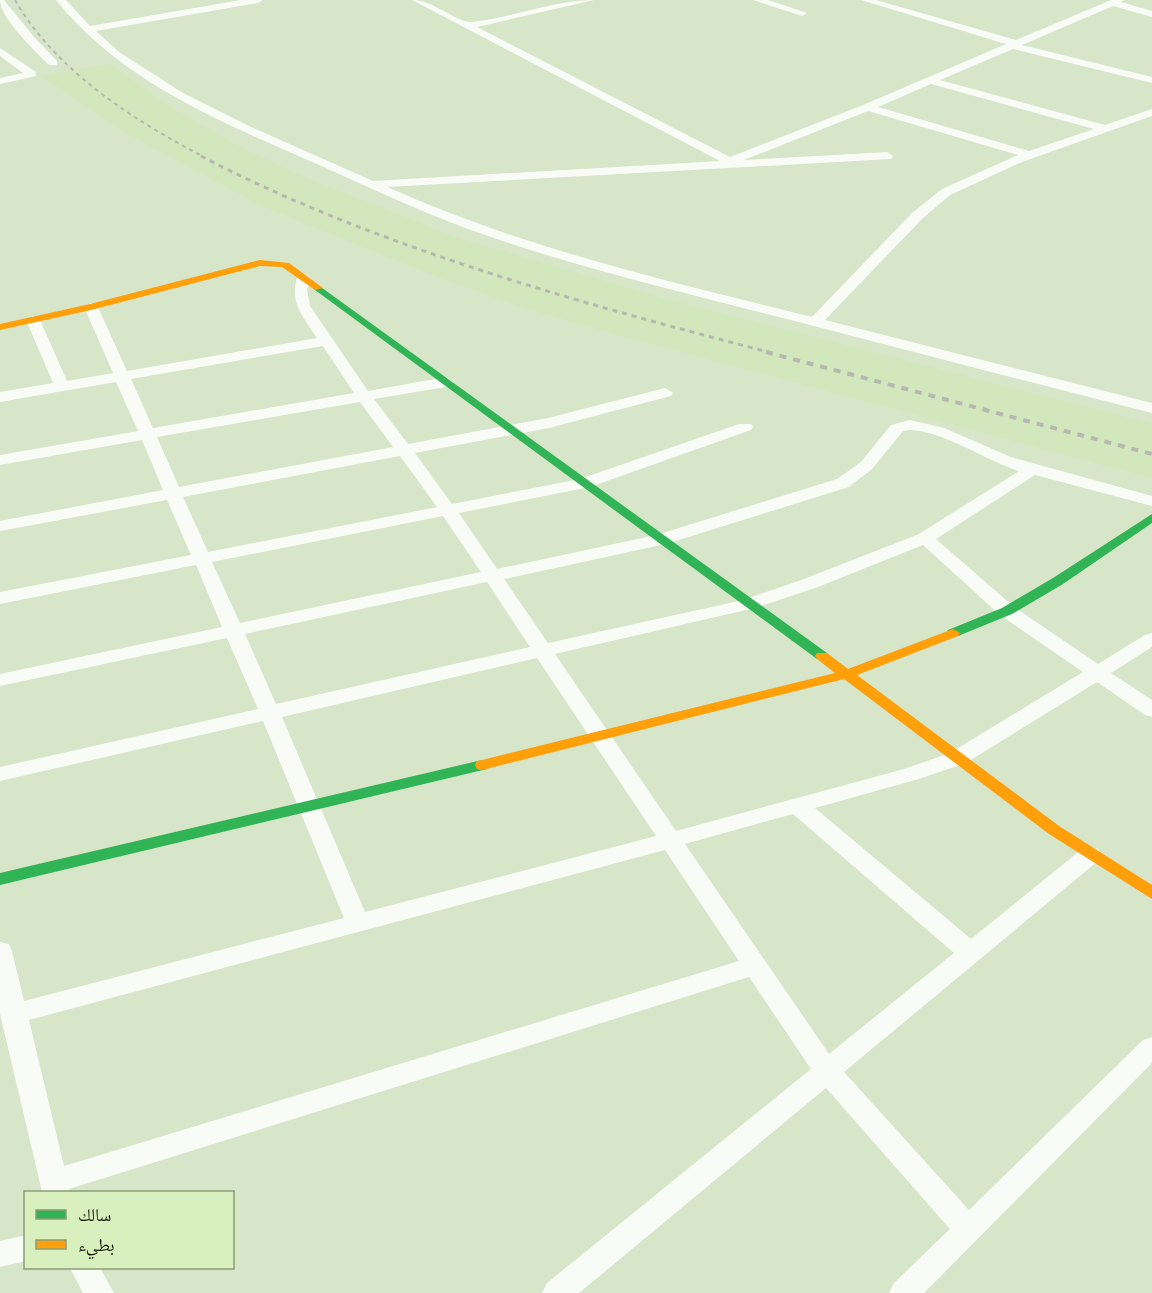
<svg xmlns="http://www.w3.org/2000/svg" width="1152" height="1293" font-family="Literata,'Noto Naskh Arabic',serif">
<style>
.built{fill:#d2e7bb}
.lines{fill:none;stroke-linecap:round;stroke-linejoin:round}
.street{fill:#f9fbf7;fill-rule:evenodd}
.fast{fill:#30b455;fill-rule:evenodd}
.slow{fill:#ff9f0a;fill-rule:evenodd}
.rail-far2{stroke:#b5b9b1;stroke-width:2;stroke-dasharray:4 4;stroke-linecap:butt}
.rail-far1{stroke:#b5b9b1;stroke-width:3;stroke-dasharray:5 5;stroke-linecap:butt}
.rail{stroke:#b5b9b1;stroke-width:4;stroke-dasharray:7 7;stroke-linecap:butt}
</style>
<rect width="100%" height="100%" fill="#d7e5c9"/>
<path class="built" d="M110,64l57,41 69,40 70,33 152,60 197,58 497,128v54l-537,-144 -84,-24 -88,-31 -181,-73 -138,-74 -82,-56z"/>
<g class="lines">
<g class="street">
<path d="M0,0h4l30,37 23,24v4h-8c-13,-13 -49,-47 -49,-65z"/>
<path d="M56,0h10l24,26 151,-26h22l-5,3 -162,28 23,21 64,41 68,34 122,54 347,-20 -308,-161c22,0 45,23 59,22 42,-4 81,-22 123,-22l-117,27 253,130 133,-52 143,-61 -145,-44h15l140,40 95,-40h13l-3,2 31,9v6l-39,-11 -91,39 130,32v6l-139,-34 -73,31 165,45 47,-16v7l-130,46 -72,33 -28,24 -97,101 327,83v10c-123,-31 -246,-63 -369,-95 -106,-27 -212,-52 -315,-89 -54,-20 -106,-45 -158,-68 -93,-41 -189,-80 -254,-161zM931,84l163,45 -65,22 -151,-44zM868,111l150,44 -76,34 -30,24 -100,104c-144,-36 -289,-69 -425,-130l504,-28 2,-3 -6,-4 -143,8z"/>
<path d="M753,0h15l39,13 -5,3z"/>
<path d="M0,48l36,24v4l-36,8v-6l23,-5 -23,-17z"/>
<path d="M304,274l7,4 -4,12 3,16 58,85 78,-14 8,5 -8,5 -72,12 34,45 140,-26 117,-30 8,5 -2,3 -122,32 -134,25 37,51 128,-25 159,-55h12l2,3 -2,3 -161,57 -131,26 38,56 159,-34 181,-56 24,-17 30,-37 19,-5 34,8 67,29 141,39v10l-117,-31 -99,64 78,68 84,57 47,-29 7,-2v14l-41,26 41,27v17l-7,-2 -48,-33 -131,81 -47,16 -104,29 156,131 111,-90 8,-2 8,2 3,6 -3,6 -254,211 125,138 174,-170 9,-3v26l-228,230h-35l5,-10 56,-54 -124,-141 -247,205h-37l5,-10 264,-214 -62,-92 -680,212 1,3h-28l-42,-178v-72l9,2 3,7 12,50 320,-83 -81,-197 -263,60v-14l258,-58 -31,-71 -227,48v-12l222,-47 -26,-62 -196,39v-12l191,-37 -24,-55 -167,31v-10l163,-31 -21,-50 -142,25v-10l138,-24 -22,-49 -116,20v-10l53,-9 -27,-63 7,-4 7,4 27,61 46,-8 -29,-66 7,-4 7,4 29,64 190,-33c-13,-20 -28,-35 -20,-60zM323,346l31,47 -201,35 -22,-49zM360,402l33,45 -214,40 -22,-50zM910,430c36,2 74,30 109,41l-100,63 -115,45 -61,21 -195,43 -44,-64 162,-35 183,-57 23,-18 31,-38zM400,456l37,51 -229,45 -25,-55zM443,516l38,56 -241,51 -28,-61zM923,545l77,70 83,57 -133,81 -46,16 -228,62 -121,-177 200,-46 63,-21zM487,582l43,65 -254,57 -31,-70zM537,658l119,178 -291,76 -83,-195zM793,814l161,139 -125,101 -144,-210zM665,850l74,111 -675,205 -35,-146z"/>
<path d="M26,1235v26l-26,6v-26z"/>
<path d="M70,1268h30l14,25h-31z"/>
</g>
<g class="fast">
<path d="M318,285l509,368 2,3 -2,3h-10l-502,-369 -2,-2z"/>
<path d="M1152,514v9l-89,61 -51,30 -54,22 -5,1 -7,-4 2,-3 54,-22 51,-30z"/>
<path d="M482,760l5,1 2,4 -2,4 -487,116v-12z"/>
</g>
<g class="slow">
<path d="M260,260l29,3 34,25 -8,2 -33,-23 -22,-1 -169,44 -91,20v-6l90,-20z"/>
<path d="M953,629l7,4 -2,3 -101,39 202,151 93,59v14l-103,-65 -205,-155 -362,91 -5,-1 -2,-4 2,-4 5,-1 353,-87 -18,-14 -2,-3 2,-3h10l21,16z"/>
</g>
<path class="rail-far2" d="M15,0c41,71 118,120 189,157"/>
<path class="rail-far1" d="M201,156c174,91 382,148 571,197"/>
<path class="rail" d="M766,352l386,102"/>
</g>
<rect x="24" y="1191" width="210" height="78" fill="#d8f0be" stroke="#8a9c76" stroke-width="1.5"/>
<rect x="36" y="1210" width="30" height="9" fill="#30b455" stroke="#8a9c76" stroke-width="1.5"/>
<text x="78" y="1221" font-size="18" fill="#151d0a">سالك</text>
<rect x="36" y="1240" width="30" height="9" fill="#ff9f0a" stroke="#8a9c76" stroke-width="1.5"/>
<text x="78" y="1251" font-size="18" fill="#151d0a">بطيء</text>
</svg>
